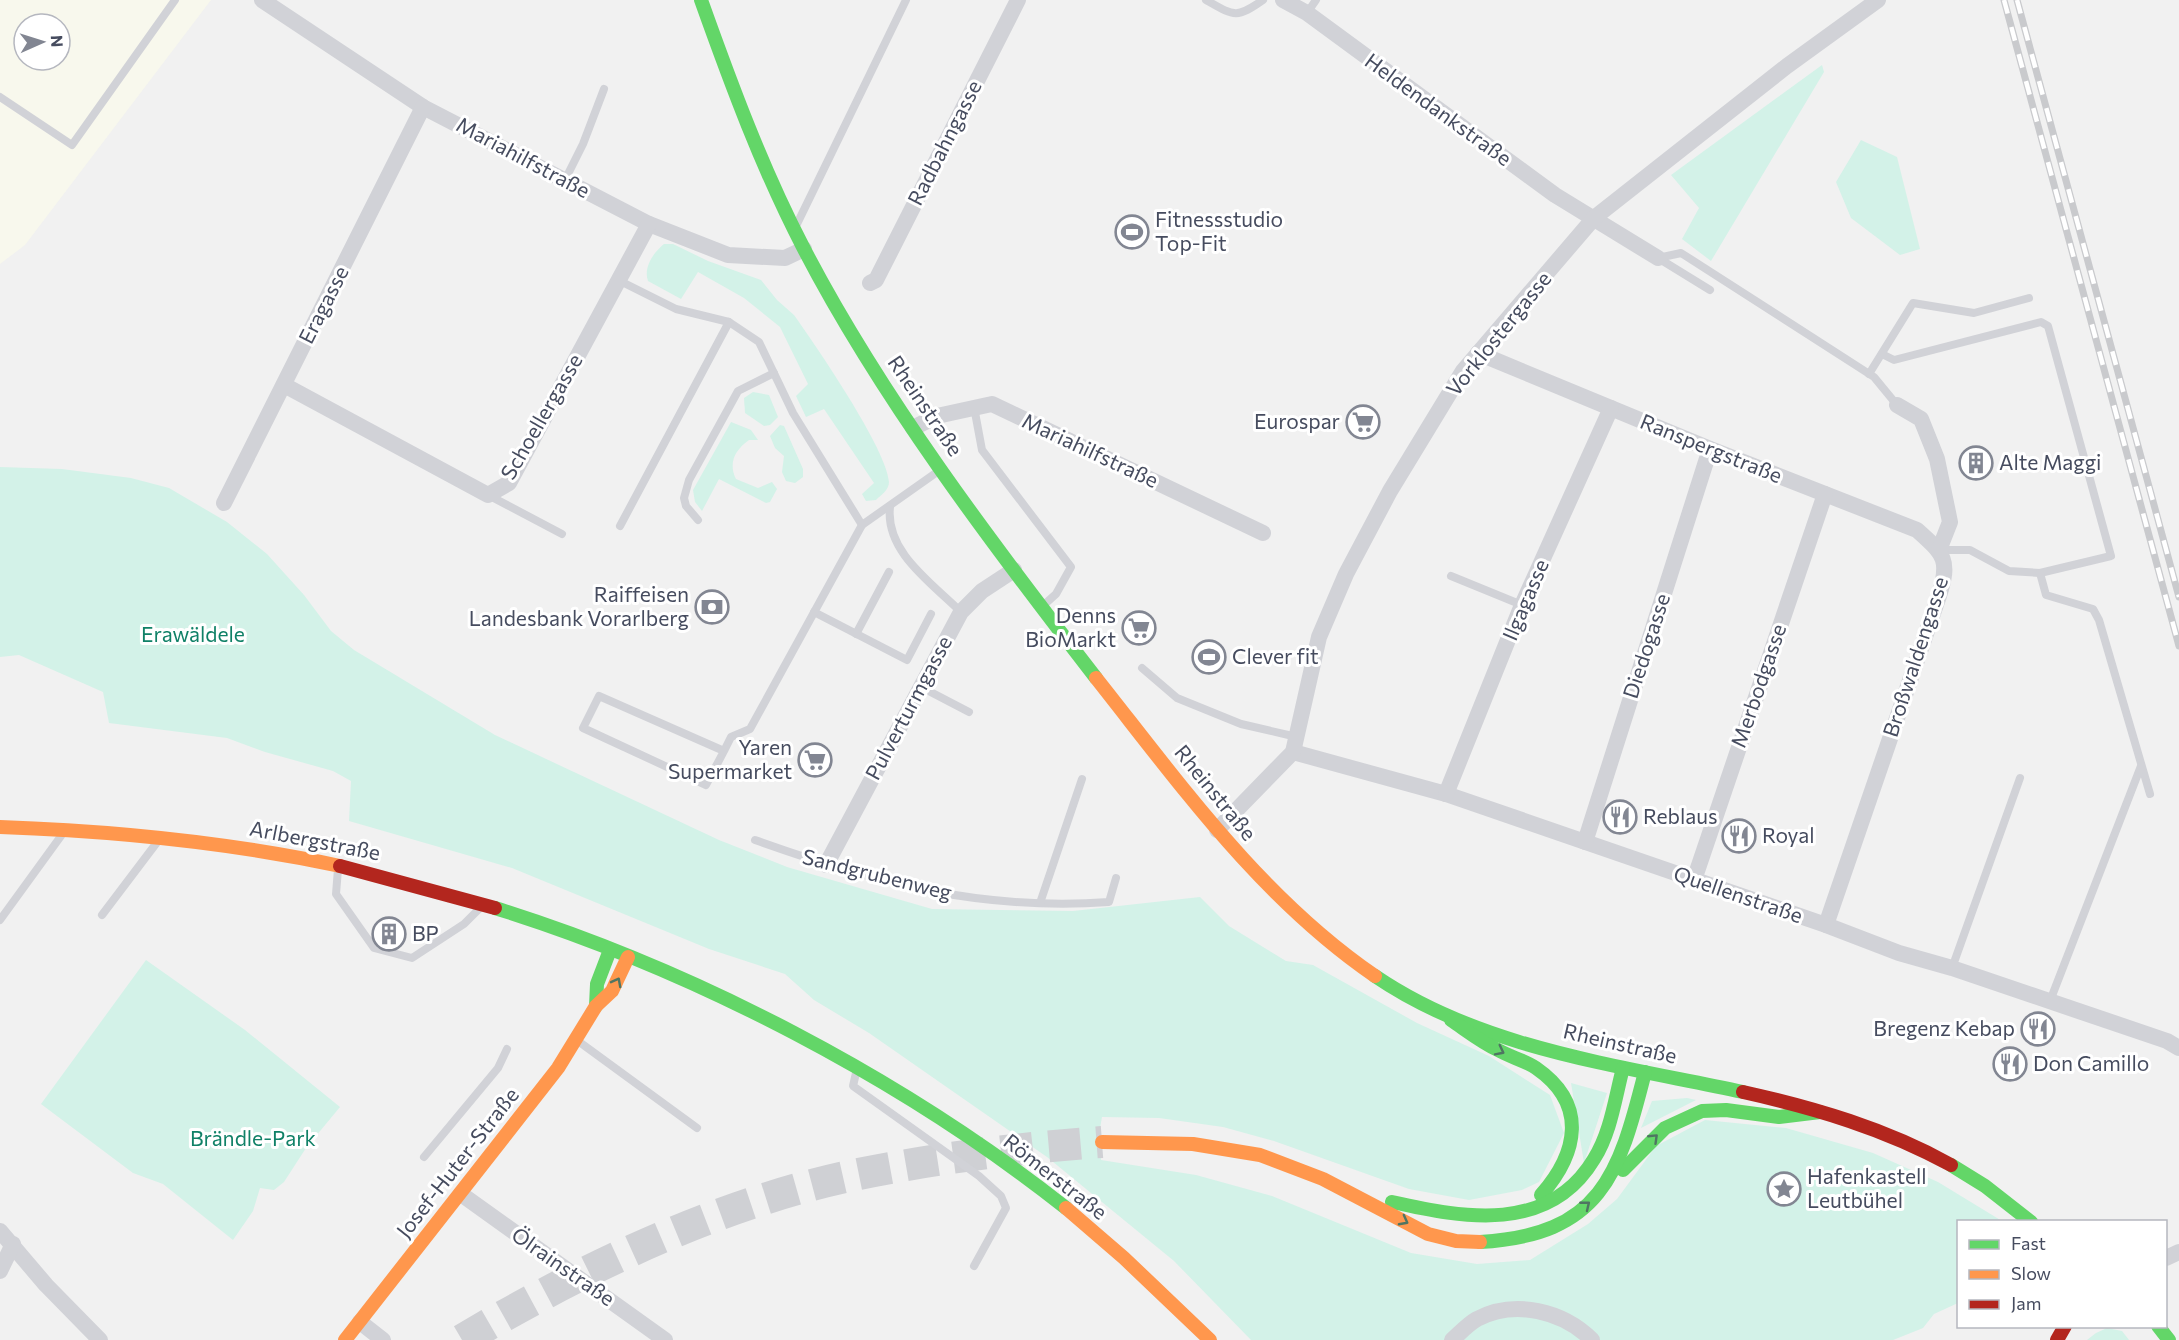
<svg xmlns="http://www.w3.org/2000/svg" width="2179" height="1340" font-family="Commissioner,sans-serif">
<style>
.commercial{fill:#f8f8ed;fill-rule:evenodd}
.green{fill:#d3f2e8}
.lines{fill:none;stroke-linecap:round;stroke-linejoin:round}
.highway-tunnel{stroke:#cfd0d4;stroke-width:32;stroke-dasharray:32 16;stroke-linecap:butt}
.lane{stroke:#d1d2d7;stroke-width:8}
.street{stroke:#d1d2d7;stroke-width:16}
.fast{stroke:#63d668;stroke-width:14}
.slow{stroke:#ff974d;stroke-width:14}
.jam{stroke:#b3261e;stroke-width:14}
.rail-casing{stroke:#c9cacd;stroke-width:7}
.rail{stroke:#fff;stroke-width:4.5;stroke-dasharray:14;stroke-linecap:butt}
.oneway{stroke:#4f7562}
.labels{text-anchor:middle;stroke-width:6;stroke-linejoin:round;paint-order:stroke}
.street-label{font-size:21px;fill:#464c5f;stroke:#fff}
.poi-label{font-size:21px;fill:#464c5f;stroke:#fff;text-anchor:start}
.park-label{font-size:21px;fill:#108167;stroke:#fff}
</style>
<rect width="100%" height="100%" fill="#f1f1f1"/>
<path class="commercial" d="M0,0h211l-186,245 -25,19zM24,24h36v36h-36z"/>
<g class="green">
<path d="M1822,65l2,7 -113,189 -29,-22 17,-31 -28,-33z"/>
<path d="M1861,140l36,17 23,92 -20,6 -49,-37 -15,-36z"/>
<path d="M664,244h9l35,17 53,19 16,20 17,15c22,31 93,134 95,167 0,8 -8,13 -13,18l-10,1 -4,-7 12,-11 -50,-74 -18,8 -10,-21 12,-12 -28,-57 -36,-29 -46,-26 -17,27 -33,-18c-5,-14 6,-29 16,-37z"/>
<path d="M753,392l16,3 9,22 -8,8 -6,1 -19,-13 -1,-15z"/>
<path d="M731,422l20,8 7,10h-9c-14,10 -21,23 -13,39l22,9 14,-6 5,7 -7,13 -4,1 -47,-24 -17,32 -7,-9 -2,-12z"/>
<path d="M780,425l4,1 19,43v8l-8,6 -9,-2 -4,-9 2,-16 -9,-8 -5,-12z"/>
<path d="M0,467l62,2 69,9 38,10 58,34 40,32 37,41 27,36 23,19 141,85 224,105 68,27 145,42 141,2 127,-14 29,29 57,35 27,4 104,58 72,33 61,39 14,38 -25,49 -17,8 -53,10 -60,-11 -135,-48 -51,-14 -64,-9 -57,-1 -3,17 2,26 95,15 76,21 139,57 66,11 53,-4 58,-36 29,-25 39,-53 49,-26 81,8 87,25 65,29 64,39 -44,1v81l-24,11 -11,14 -30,12h-642l-77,-79 -127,-104 -178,-124 -55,-33 -29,-26 -76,-25 -197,-81 -163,-47 2,-40 -18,-10 -68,-19 -38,-14 -118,-15 -6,-31 -84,-37 -19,2z"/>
<path d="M146,960l99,70 95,77 -34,41 -22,34 -10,8 -14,-2 -7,23 -20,29 -70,-56 -30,-11 -92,-69z"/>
<path d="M1571,1083l36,10 -23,70z"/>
<path d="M1687,1098l9,2 -55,28 11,-27z"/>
<path d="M2107,1328l15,3 7,9h-42l9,-7z"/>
</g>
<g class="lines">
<path class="highway-tunnel" d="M462,1340c120,-71 255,-136 392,-165 82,-17 165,-27 248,-33"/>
<g class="lane">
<path d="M1206,0c28,16 30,19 57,0"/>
<path d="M1307,13l9,-13"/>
<path d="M0,97l72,48 103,-145"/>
<path d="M565,180l18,-36 21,-55"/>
<path d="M797,224l109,-224"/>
<path d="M1658,258l23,-5 193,124 23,28"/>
<path d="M1658,258l52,32"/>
<path d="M618,280l58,29 53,13 30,20 34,71 69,112 78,-55"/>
<path d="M1882,354l12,6 147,-38 7,4 63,230 -71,17 -31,-2 -39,-21h-31"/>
<path d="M1869,374l44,-71 61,10 55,-15"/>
<path d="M974,407l8,43 89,117 -15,27 -10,9"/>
<path d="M488,495l74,39"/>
<path d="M890,507c-5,45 42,76 71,105"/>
<path d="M698,520l-12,-14 -2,-8 5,-18 49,-89 36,-18"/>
<path d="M620,526l109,-204"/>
<path d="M2040,573l6,22 47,14 6,11 51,174"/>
<path d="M1451,576l71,29"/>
<path d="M814,612l93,48 24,-46"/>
<path d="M856,634l33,-62"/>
<path d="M1142,668l35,30 64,26 56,13"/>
<path d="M921,687l48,25"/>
<path d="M724,751l-18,34 -123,-57 16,-32 125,55 7,-14 19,-8 112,-204"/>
<path d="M755,840c120,43 226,71 354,62l7,-24"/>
<path d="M338,869l-2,25 38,54 38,10 52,-34 16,-16"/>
<path d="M1040,903l42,-124"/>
<path d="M102,915l56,-74"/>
<path d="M0,920l61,-84"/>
<path d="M1952,968l68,-190"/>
<path d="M2050,1001l91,-235"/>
<path d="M578,1041l119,87"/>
<path d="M856,1073l-3,13 126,90 22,20 5,12 -32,58"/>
<path d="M424,1157l74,-89 9,-19"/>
</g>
<g class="street">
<path d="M262,0l161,107 226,117 79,31 57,3 19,-9"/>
<path d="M1283,0l24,13 248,182 103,63"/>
<path d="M870,283l6,-3 142,-280"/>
<path d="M1478,353l232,96 207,81c28,25 33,30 22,66l-113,329"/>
<path d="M284,385l204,110 21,-12 140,-259"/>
<path d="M1897,405l24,14 16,40 13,63 -11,28"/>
<path d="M913,428l24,-12 55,-12 271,129"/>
<path d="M224,503l199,-396"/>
<path d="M1293,752l153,42 380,131 73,28 53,15 215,73 12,7"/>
<path d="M1446,794l76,-189 89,-197"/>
<path d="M1217,830l76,-78 26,-115 27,-63 44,-83 73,-120 131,-153 193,-152 91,-66"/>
<path d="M1585,842l125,-393"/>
<path d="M826,865l135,-253 21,-21 32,-21"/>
<path d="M1694,880l131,-386"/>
<path d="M461,1194l204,146"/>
<path d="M0,1231l46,54 54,55"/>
<path d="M2166,1258l13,-6"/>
<path d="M0,1271l13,-27"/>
<path d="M360,1322l23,18"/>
<path d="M1452,1340c8,-7 16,-16 25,-21 38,-20 86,-8 115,21"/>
</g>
<g class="fast">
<path d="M701,0c30,84 61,168 102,247 77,149 190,298 293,431"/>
<path d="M495,908c199,62 408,171 571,300"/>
<path d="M1375,976c107,73 243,89 368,116"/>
<path d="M596,1006l1,-22 13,-34"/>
<path d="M1451,1020c15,10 30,22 47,30 12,7 26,10 38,18 52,36 42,85 5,127"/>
<path d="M1951,1165l34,21 46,36"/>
<path d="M1623,1170l42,-42 37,-17 24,-1 53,7 41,-5"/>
<path d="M1392,1202c72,16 157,32 202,-43 17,-27 21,-61 29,-91"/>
<path d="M1480,1242c121,-7 139,-67 165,-170"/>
<path d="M2158,1326l11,14"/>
</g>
<g class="slow">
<path d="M1096,678c84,106 165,220 279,298"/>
<path d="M0,827c115,4 228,15 340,39"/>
<path d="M1102,1142l91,2 67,11 63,24 105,55 28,7 24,1"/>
<path d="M1066,1208l58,50 86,82"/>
<path d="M345,1340l213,-272 38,-62 16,-15 16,-34"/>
</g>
<g class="jam">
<path d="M340,866l155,42"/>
<path d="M1743,1092c72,16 143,37 208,73"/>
<path d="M2057,1340l8,-14"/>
</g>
<g class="rail-casing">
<g id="rail">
<path d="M2004,0l175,646"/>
<path d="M2017,0l162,597"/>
</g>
</g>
<use href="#rail" class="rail"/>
</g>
<defs><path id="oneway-chevron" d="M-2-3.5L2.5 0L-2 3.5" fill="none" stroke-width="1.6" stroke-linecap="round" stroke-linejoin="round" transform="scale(1.5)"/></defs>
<g class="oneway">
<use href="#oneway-chevron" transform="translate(617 982) rotate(-62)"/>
<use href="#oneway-chevron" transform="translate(1500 1051) rotate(27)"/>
<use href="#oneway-chevron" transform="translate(1654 1138) rotate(-44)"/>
<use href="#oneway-chevron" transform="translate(1586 1205) rotate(-39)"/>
<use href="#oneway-chevron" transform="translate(1404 1221) rotate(28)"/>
</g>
<defs>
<g id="stadium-ring" transform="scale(1.725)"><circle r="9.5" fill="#fff" stroke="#828692" stroke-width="1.5"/><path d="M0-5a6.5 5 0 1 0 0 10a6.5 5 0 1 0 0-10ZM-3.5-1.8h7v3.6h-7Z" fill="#828692"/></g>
<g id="supermarket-ring" transform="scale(1.725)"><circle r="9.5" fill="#fff" stroke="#828692" stroke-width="1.5"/><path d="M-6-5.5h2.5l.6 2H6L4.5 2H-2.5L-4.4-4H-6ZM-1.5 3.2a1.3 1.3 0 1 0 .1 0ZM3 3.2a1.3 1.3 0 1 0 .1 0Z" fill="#828692"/></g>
<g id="building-ring" transform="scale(1.725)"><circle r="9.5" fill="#fff" stroke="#828692" stroke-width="1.5"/><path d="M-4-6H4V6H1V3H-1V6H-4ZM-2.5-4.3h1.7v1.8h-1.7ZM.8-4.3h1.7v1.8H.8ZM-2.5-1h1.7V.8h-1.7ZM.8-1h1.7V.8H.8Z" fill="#828692"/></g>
<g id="bank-ring" transform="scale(1.725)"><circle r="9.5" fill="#fff" stroke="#828692" stroke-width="1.5"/><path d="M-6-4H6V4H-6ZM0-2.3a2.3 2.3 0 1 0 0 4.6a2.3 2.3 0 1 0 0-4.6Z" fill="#828692"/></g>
<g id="restaurant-ring" transform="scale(1.725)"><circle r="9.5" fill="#fff" stroke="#828692" stroke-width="1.5"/><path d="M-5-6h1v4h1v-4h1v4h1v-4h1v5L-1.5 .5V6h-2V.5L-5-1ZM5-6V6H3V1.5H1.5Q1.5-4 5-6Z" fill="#828692"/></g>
<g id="sight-ring" transform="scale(1.725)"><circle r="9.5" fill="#fff" stroke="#828692" stroke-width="1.5"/><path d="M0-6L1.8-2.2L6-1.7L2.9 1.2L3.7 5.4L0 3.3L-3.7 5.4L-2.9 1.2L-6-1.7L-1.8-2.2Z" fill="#828692"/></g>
</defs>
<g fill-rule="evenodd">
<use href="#stadium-ring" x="1132" y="232"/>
<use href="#supermarket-ring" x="1363" y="422"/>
<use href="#building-ring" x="1976" y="463"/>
<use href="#bank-ring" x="712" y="607"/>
<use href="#supermarket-ring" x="1139" y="628"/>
<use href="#stadium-ring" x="1209" y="657"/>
<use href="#supermarket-ring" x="815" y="760"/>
<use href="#restaurant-ring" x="1620" y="817"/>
<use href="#restaurant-ring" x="1739" y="836"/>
<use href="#building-ring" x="389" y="934"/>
<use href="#restaurant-ring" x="2038" y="1029"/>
<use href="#restaurant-ring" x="2010" y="1064"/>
<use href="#sight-ring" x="1784" y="1189"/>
</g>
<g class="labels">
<g class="street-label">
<text transform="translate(1438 110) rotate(36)" y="7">Heldendankstraße</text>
<text transform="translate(945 143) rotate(-63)" y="7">Radbahngasse</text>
<text transform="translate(523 158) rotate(28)" y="7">Mariahilfstraße</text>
<text transform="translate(324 305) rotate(-63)" y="7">Eragasse</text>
<text transform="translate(1499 334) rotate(-51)" y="7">Vorklostergasse</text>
<text transform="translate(925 406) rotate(56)" y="7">Rheinstraße</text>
<text transform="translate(542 417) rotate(-60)" y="7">Schoellergasse</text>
<text transform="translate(1711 449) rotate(22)" y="7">Ranspergstraße</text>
<text transform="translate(1090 451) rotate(25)" y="7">Mariahilfstraße</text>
<text transform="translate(1526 600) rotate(-67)" y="7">Ilgagasse</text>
<text transform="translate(1647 646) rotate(-72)" y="7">Diedogasse</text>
<text transform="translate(1916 657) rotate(-72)" y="7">Broßwaldengasse</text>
<text transform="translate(1759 686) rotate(-71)" y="7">Merbodgasse</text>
<text transform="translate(909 708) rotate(-62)" y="7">Pulverturmgasse</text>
<text transform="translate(1215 793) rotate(51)" y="7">Rheinstraße</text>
<text transform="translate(315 841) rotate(11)" y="7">Arlbergstraße</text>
<text transform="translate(877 875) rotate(14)" y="7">Sandgrubenweg</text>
<text transform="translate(1738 895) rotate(19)" y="7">Quellenstraße</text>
<text transform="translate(1620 1044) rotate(13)" y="7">Rheinstraße</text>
<text transform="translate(458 1163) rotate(-52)" y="7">Josef-Huter-Straße</text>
<text transform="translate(1055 1177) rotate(38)" y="7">Römerstraße</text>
<text transform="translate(563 1267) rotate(35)" y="7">Ölrainstraße</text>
</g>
<g class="poi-label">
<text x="1155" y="227">Fitnessstudio<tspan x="1155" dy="24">Top-Fit</tspan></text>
<text x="1340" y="429" text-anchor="end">Eurospar</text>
<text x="1999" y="470">Alte Maggi</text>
<text x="689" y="602" text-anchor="end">Raiffeisen<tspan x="689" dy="24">Landesbank Vorarlberg</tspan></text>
<text x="1116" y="623" text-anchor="end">Denns<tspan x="1116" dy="24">BioMarkt</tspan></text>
<text x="1232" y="664">Clever fit</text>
<text x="792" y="755" text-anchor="end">Yaren<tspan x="792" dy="24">Supermarket</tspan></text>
<text x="1643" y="824">Reblaus</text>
<text x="1762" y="843">Royal</text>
<text x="412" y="941">BP</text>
<text x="2015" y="1036" text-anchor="end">Bregenz Kebap</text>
<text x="2033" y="1071">Don Camillo</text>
<text x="1807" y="1184">Hafenkastell<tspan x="1807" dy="24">Leutbühel</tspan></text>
</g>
<g class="park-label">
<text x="193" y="642">Erawäldele</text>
<text x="253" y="1146">Brändle-Park</text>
</g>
</g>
<rect x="1957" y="1220" width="210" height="108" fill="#ffffff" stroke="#b5b7bf" stroke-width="1.5"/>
<rect x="1969" y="1240" width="30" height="9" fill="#63d668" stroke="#b5b7bf" stroke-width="1.5"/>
<text x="2011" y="1250" font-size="18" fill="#464c5f">Fast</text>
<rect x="1969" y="1270" width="30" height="9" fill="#ff974d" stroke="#b5b7bf" stroke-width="1.5"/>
<text x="2011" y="1280" font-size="18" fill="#464c5f">Slow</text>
<rect x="1969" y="1300" width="30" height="9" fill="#b3261e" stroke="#b5b7bf" stroke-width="1.5"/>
<text x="2011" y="1310" font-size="18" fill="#464c5f">Jam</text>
<g transform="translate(42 42) rotate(87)"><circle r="28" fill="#ffffff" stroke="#b5b7bf" stroke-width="1.5"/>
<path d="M0-4.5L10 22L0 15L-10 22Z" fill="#828692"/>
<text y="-9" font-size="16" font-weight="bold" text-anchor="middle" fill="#464c5f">N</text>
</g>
</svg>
